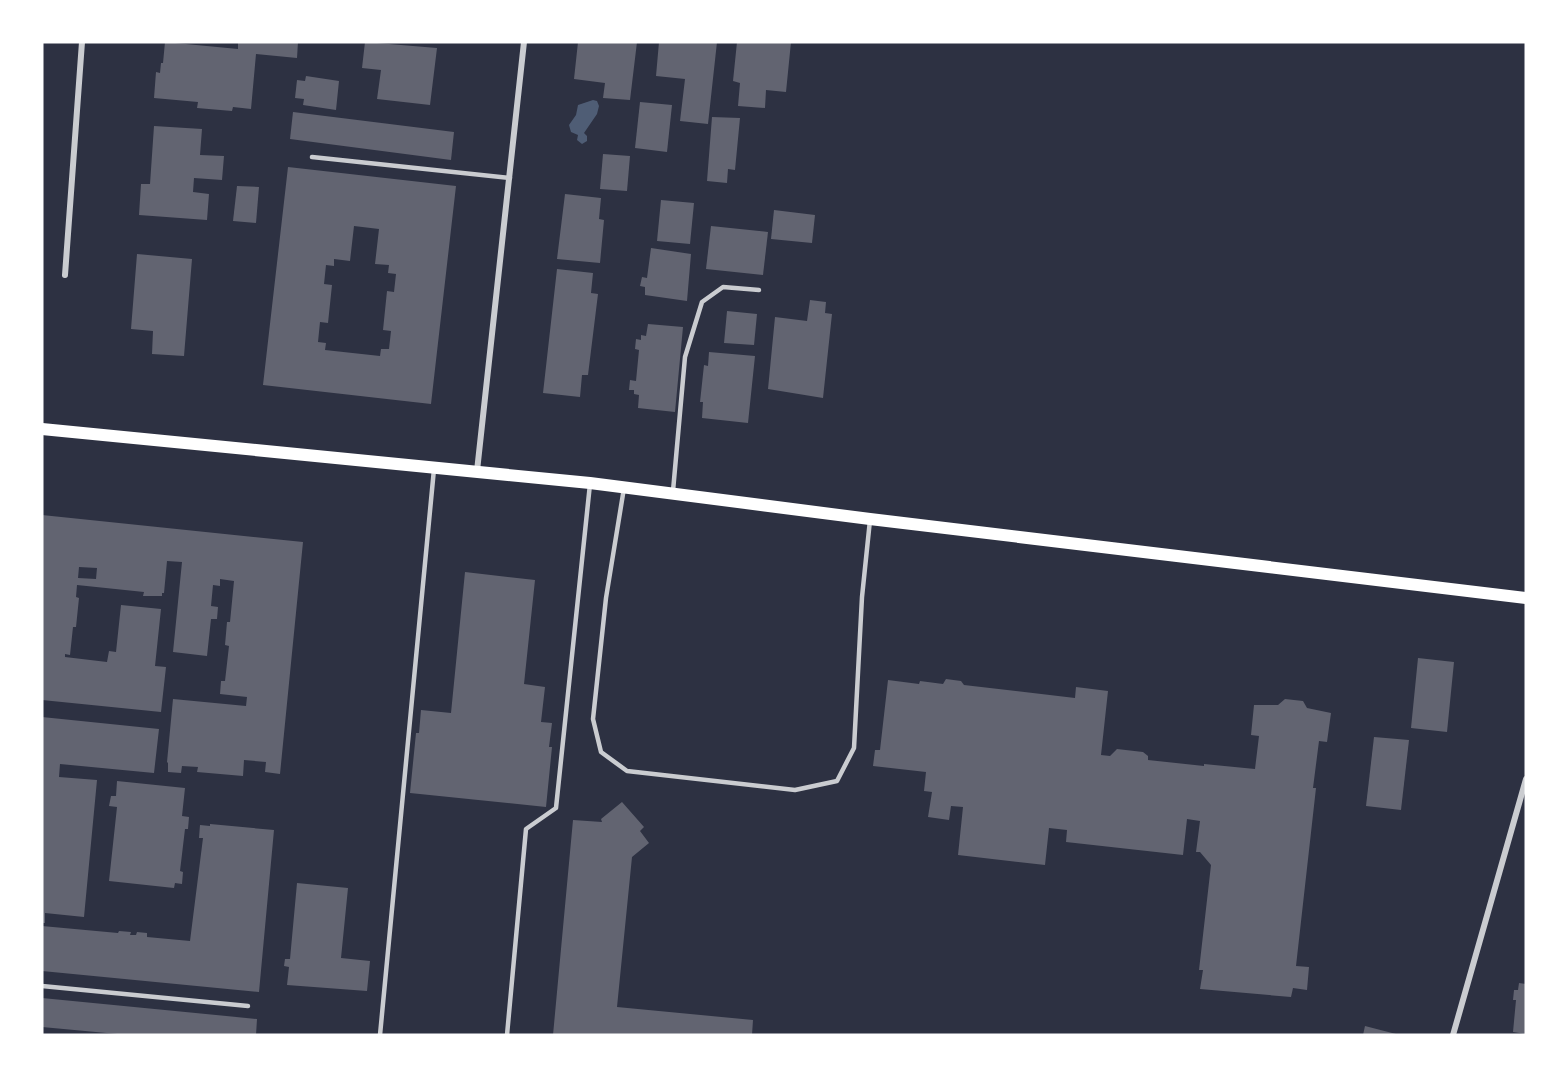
<svg xmlns="http://www.w3.org/2000/svg" width="1568" height="1077" font-family="Quicksand,sans-serif">
<style>
.water{fill:#4f5d75}
.building{fill:#626471;fill-rule:evenodd}
.lines{fill:none;stroke-linecap:round;stroke-linejoin:round}
.service{stroke:#caccd0;stroke-width:4.5}
.minor{stroke:#caccd0;stroke-width:6}
.secondary{stroke:#fff;stroke-width:12}
</style>
<rect width="100%" height="100%" fill="#2d3142"/>
<path class="water" d="M593,100l4,1 2,5 -2,8 -13,19 3,3v5l-5,3 -5,-4 1,-5 -7,-3 -2,-7 7,-10 2,-10z"/>
<g class="building">
<path d="M165,42l73,7v-7h60l-1,16 -41,-4 -5,55 -18,-2 -1,4 -35,-3 1,-6 -44,-4 2,-26 4,1 1,-10h2z"/>
<path d="M365,42l72,6 -7,57 -53,-6 4,-29 -19,-2z"/>
<path d="M578,42h59l-7,58 -27,-2 2,-15 -31,-4z"/>
<path d="M659,42h58l-9,82 -28,-3 5,-42 -29,-3z"/>
<path d="M737,42h54l-5,50 -20,-2 -1,18 -27,-2 2,-23 -7,-2z"/>
<path d="M306,76l33,5 -3,29 -33,-5 1,-6 -9,-1 2,-18 8,1z"/>
<path d="M640,102l32,3 -5,47 -32,-4z"/>
<path d="M293,112l161,20 -3,28 -161,-21z"/>
<path d="M712,117l28,1 -5,52 -7,-1 -1,14 -20,-2z"/>
<path d="M154,126l48,3 -2,26 24,1 -2,24 -28,-2 -1,14 16,2 -2,26 -68,-5 2,-31h9z"/>
<path d="M603,154l27,2 -3,35 -27,-2z"/>
<path d="M288,167l168,19 -25,218 -168,-19zM354,226l25,3 -4,35 14,1 -1,8 8,1 -2,18 -7,-1 -4,39 8,1 -2,18h-8l-1,7 -55,-6 1,-7 -8,-1 2,-20 8,1 4,-38 -8,-1 2,-19 8,1v-7l16,2z"/>
<path d="M237,186l22,1 -3,36 -23,-2z"/>
<path d="M565,194l36,4 -2,21 5,1 -4,43 -43,-4z"/>
<path d="M661,200l33,3 -4,41 -33,-3z"/>
<path d="M774,210l41,5 -3,28 -41,-4z"/>
<path d="M711,226l57,6 -5,43 -57,-6z"/>
<path d="M651,248l40,6 -4,47 -42,-6v-8l-5,-1 2,-9 5,1z"/>
<path d="M137,254l55,5 -8,97 -32,-2 1,-23 -22,-2z"/>
<path d="M557,269l36,4 -2,20 7,1 -10,81h-6l-2,22 -37,-4z"/>
<path d="M810,300l16,2 -1,11 7,1 -9,84 -55,-9 7,-72 32,4z"/>
<path d="M727,311l30,3 -3,31 -30,-2z"/>
<path d="M648,324l35,3 -8,85 -37,-4 1,-13 -5,-1v-4h-5l1,-10 6,1 3,-31 -4,-1 1,-10 5,1v-5l5,1z"/>
<path d="M709,352l46,4 -7,67 -46,-5 1,-16h-3l4,-37 4,1z"/>
<path d="M42,515l261,27 -23,232 -15,-2 1,-10 -22,-2 -1,16 -46,-4 1,-5 -16,-1 -1,7 -13,-1v-9l-1,-1 6,-63 73,7 1,-9 -27,-3 1,-13h4l4,-35 -4,-1 2,-23h3l4,-41 -14,-2v7l-7,-1 -2,21 7,1 -1,12h-6l-4,37 -34,-4 9,-90 -15,-1 -3,32h-2v3h-19l1,-4 -67,-7 -1,12 3,1 -3,29h-3l-3,28 -5,-1v3l42,5 2,-11 7,1 5,-47 40,4 -6,57 11,1 -5,45 -119,-12zM79,567l18,1 -1,11 -18,-1z"/>
<path d="M465,572l70,8 -11,104 21,3 -4,35 11,1 -3,24h3l-6,60 -136,-14 6,-60h3l2,-23 30,3z"/>
<path d="M1418,658l36,4 -7,70 -36,-4z"/>
<path d="M946,679l15,2 3,4 111,13 1,-11 32,4 -7,64 9,1 7,-7 26,3 5,4v4l56,6v-2l51,5 4,-33 -8,-1 3,-30h24l7,-6 18,2 4,7 24,5 -4,29 -8,-1 -6,47h3l-20,178 13,1 -2,23 -14,-2 -2,9 -91,-8 3,-19h-4l12,-105 -11,-13h-4l4,-31 -13,-2 -4,36 -117,-13 1,-12 -18,-2 -4,37 -87,-10 5,-48 -12,-1 -2,14 -21,-3 4,-25 -8,-1 2,-19 -53,-6 2,-16h5l8,-70 31,4 1,-3 23,3z"/>
<path d="M42,717l117,12 -5,44 -94,-9 -1,13 38,3 -13,137 -39,-4v10h-3z"/>
<path d="M1374,737l35,3 -8,70 -35,-4z"/>
<path d="M117,781l68,7 -3,28 7,1 -1,12h-3l-5,42 3,1 -1,12 -7,-1 -1,5 -65,-7 8,-74 -8,-1 2,-10h5z"/>
<path d="M622,802l22,25 -4,4 9,12 -17,14 -15,150 136,13 -1,15h-199l20,-215 29,2 -1,-3z"/>
<path d="M210,824l64,6 -15,162 -217,-21v-45l76,7 1,-2 12,1 -1,3h6l1,-3 10,1v4l43,4 13,-103h-4l1,-13 10,1z"/>
<path d="M297,883l51,5 -7,70 29,3 -3,30 -80,-6 2,-18 -5,-1 1,-7h5z"/>
<path d="M1519,983l7,1v50l-13,-2 3,-32h-3l1,-10h4z"/>
<path d="M42,998l215,21 -1,16h-128l-86,-8z"/>
<path d="M1365,1026l31,8 -1,1h-32z"/>
</g>
<g class="lines">
<g class="service">
<path d="M312,157l198,21"/>
<path d="M624,488l-18,110 -13,121 8,33 26,19 168,19 42,-9 17,-33 8,-151 8,-77"/>
<path d="M673,491l12,-134 17,-55 21,-15 36,3"/>
<path d="M42,986l206,20"/>
<path d="M380,1035l54,-566"/>
<path d="M507,1035l19,-206 30,-21 34,-324"/>
</g>
<g class="minor">
<path d="M65,275l17,-233"/>
<path d="M477,471l47,-429"/>
<path d="M1453,1035l73,-256"/>
</g>
<path class="secondary" d="M42,429l548,54 280,36 656,79"/>
</g>
<rect width="1568" height="1077" fill="none" stroke="#ffffff" stroke-width="87"/>
</svg>
